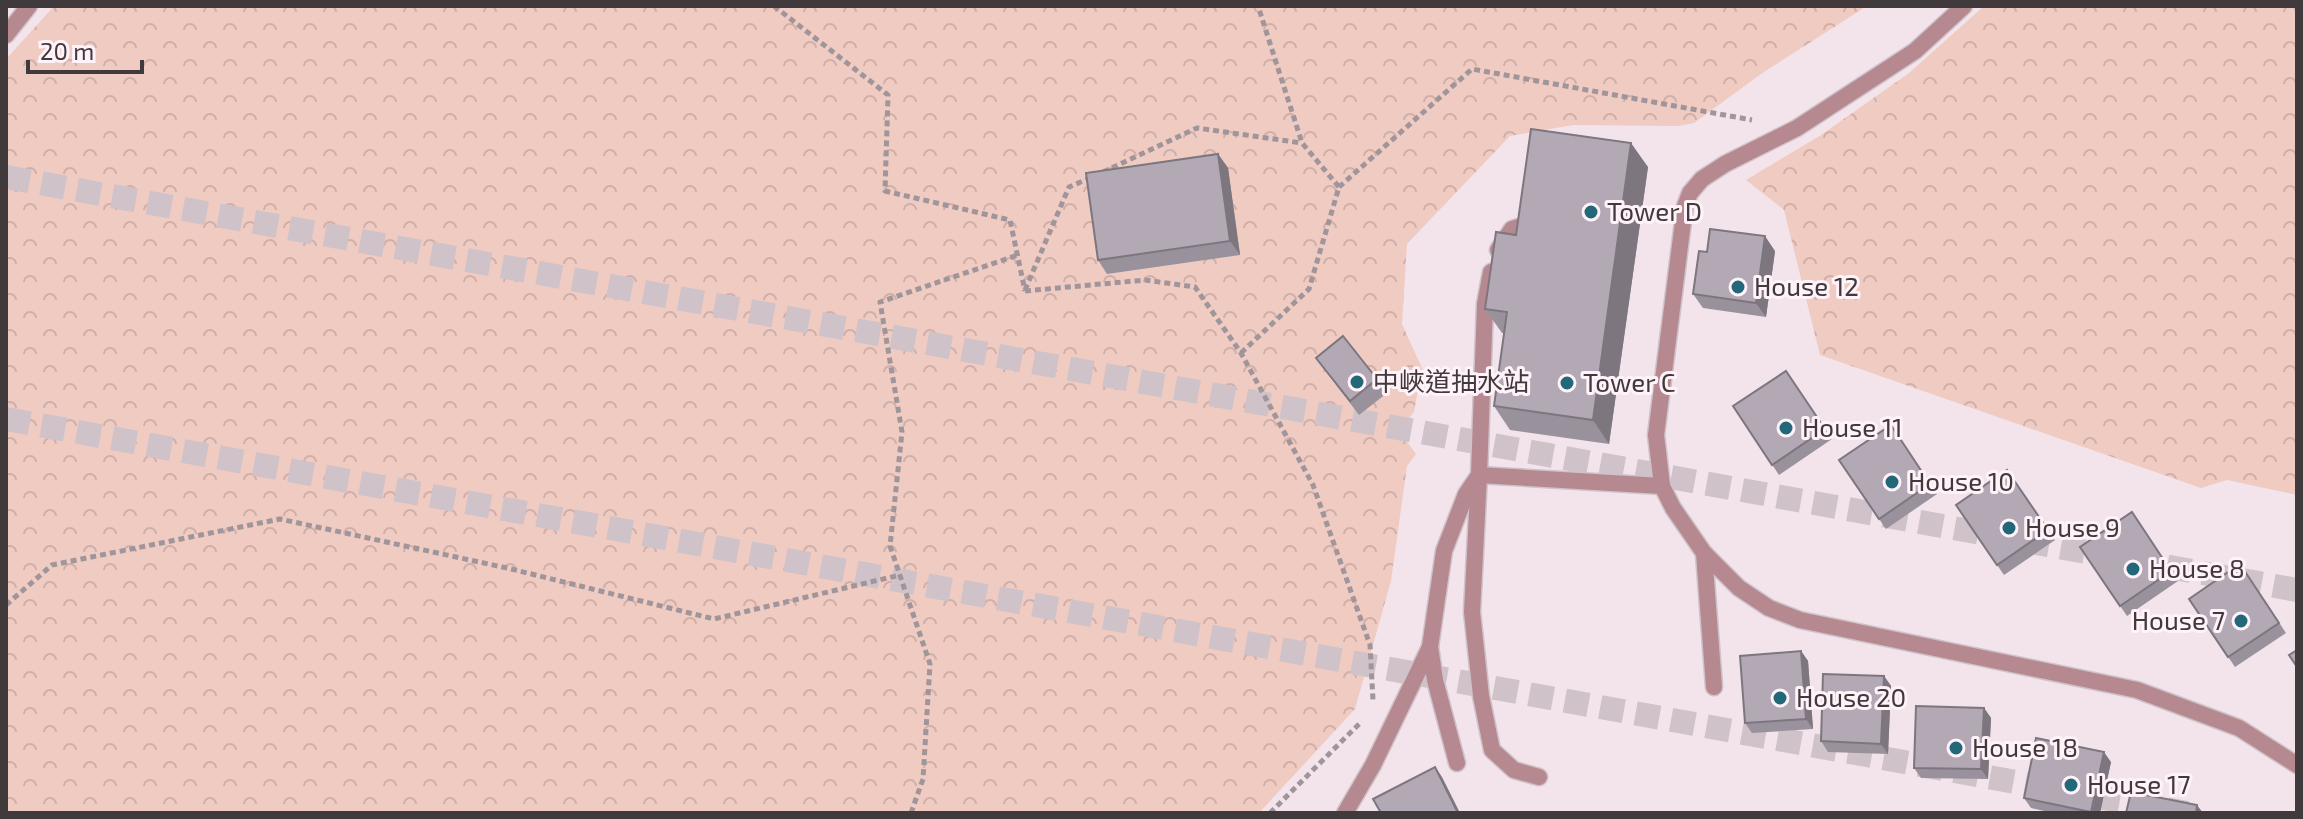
<svg xmlns="http://www.w3.org/2000/svg" width="2303" height="819" font-family="'Exo 2','Noto Sans TC',sans-serif">
<style>
.forest{fill:url(#forest-crowns)}
.lines{fill:none;stroke-linecap:round;stroke-linejoin:round}
.highway-tunnel{stroke:#cfc2c9;stroke-width:24;stroke-dasharray:24 12;stroke-linecap:butt}
.street-casing{stroke:#cfc2c9;stroke-width:19}
.path{stroke:#a0959b;stroke-width:5;stroke-dasharray:6 4;stroke-linecap:butt}
.street{stroke:#b5898f;stroke-width:16}
.wall{fill:#99919c}
.shaded-wall{fill:#7d767f}
.building{fill:#b2a9b5;stroke:#7d767f;stroke-width:2}
.poi-dot{fill:#236879;stroke:#fff2f9;stroke-width:3}
.labels{text-anchor:middle;stroke-width:6;stroke-linejoin:round;paint-order:stroke}
.poi-label{font-size:26px;fill:#403a3d;stroke:#fff2f9;text-anchor:start}
</style>
<defs>
<pattern id="forest-crowns" width="20" height="18" patternUnits="userSpaceOnUse" patternTransform="scale(2)"><rect width="20" height="18" fill="#f0cbc2"/><path d="M2 6a3 3 0 1 1 6 0M12 15a3 3 0 1 1 6 0" fill="none" stroke="#cfafa8"/></pattern>
</defs>
<rect width="100%" height="100%" fill="#f3e4ec"/>
<g class="forest">
<path d="M54,6h1813l-106,68 -67,49 -16,3 -105,-1 -63,11 -103,108 -5,80 20,44 -8,44 -15,19 17,23 -9,12 -16,115 -36,128 -96,104h-1253v-758l3,1z"/>
<path d="M1984,6h313v489l-70,-15 -26,8 -381,-133 -36,-145 -38,-30 75,-45 88,-62z"/>
</g>
<g class="lines">
<g class="highway-tunnel">
<path d="M6,177l2291,413"/>
<path d="M6,419l2181,394"/>
</g>
<g class="street-casing">
<g id="street">
<path d="M1964,6l-49,45 -118,77 -72,36 -23,15 -12,14 -5,13 -29,229 6,51 11,22 31,45 35,35 30,20 31,12 337,70 102,38 58,37"/>
<path d="M6,35l23,-29"/>
<path d="M1498,250l14,-21 20,-6"/>
<path d="M1704,553l10,134"/>
<path d="M1457,763l-22,-83 -5,-33 14,-96 22,-57 13,-19 6,-171 6,-32"/>
<path d="M1539,777l-25,-7 -22,-20 -11,-54 -9,-84 7,-137 183,11"/>
<path d="M1345,813l28,-48 57,-118"/>
</g>
</g>
<g class="path">
<path d="M774,6l114,89 -3,96 125,29 15,71"/>
<path d="M1103,172l94,-44 105,15"/>
<path d="M1339,187l133,-118 280,51"/>
<path d="M1025,290l44,-103 21,-9"/>
<path d="M1025,291l120,-11 50,7 46,66 72,132 57,160 3,55"/>
<path d="M1241,353l68,-64 30,-102 -37,-44 -44,-137"/>
<path d="M6,605l46,-40 228,-46 227,49 207,51 186,-44"/>
<path d="M911,813l12,-34 7,-115 -40,-118 12,-114 -22,-130 138,-47"/>
<path d="M1270,813l92,-92"/>
</g>
<use href="#street" class="street"/>
</g>
<g class="wall">
<path d="M1218,154l10,14 12,87 -133,19 -9,-14z"/>
<path d="M1648,167l-39,277 -99,-14 -16,-24 10,-73h-2l-17,-24 31,-74z"/>
<path d="M1775,251l-9,66 -63,-9 -10,-14 14,-42z"/>
<path d="M1316,358l61,21 10,14 -28,22z"/>
<path d="M1786,371l46,68 -53,36 -46,-69z"/>
<path d="M1891,425l46,69 -51,35 -47,-69z"/>
<path d="M2007,470l48,70 -51,35 -48,-70z"/>
<path d="M2132,512l46,69 -51,35 -47,-69z"/>
<path d="M2240,564l46,69 -51,34 -46,-68z"/>
<path d="M1801,651l7,10 5,68 -61,4 -7,-10z"/>
<path d="M1884,676l7,10 -3,68 -60,-2 -7,-11z"/>
<path d="M1984,708l7,10 -3,61 -67,-1 -7,-10z"/>
<path d="M2111,762l-11,51h-47l-22,-5 -7,-10z"/>
</g>
<g class="shaded-wall">
<path d="M1631,143l17,24 -39,277 -16,-24z"/>
<path d="M1218,154l10,14 12,87 -10,-14z"/>
<path d="M1765,236l10,15 -9,66 -10,-14z"/>
<path d="M1801,651l7,10 5,68 -7,-10z"/>
<path d="M1884,676l7,10 -3,68 -7,-10z"/>
<path d="M1984,708l7,10 -3,61 -7,-10z"/>
<path d="M2104,752l7,10 -11,51h-8z"/>
<path d="M1435,767l7,10 18,36h-2z"/>
<path d="M2197,805l6,8h-7z"/>
</g>
<g class="building">
<path d="M1531,129l100,14 -38,277 -99,-14 13,-94 -22,-3 11,-77 20,3z"/>
<path d="M1218,154l12,87 -132,19 -12,-87z"/>
<path d="M1710,229l55,7 -9,67 -63,-9 6,-43 8,1z"/>
<path d="M1343,336l34,43 -27,22 -34,-43z"/>
<path d="M1786,371l39,58 -53,36 -39,-59z"/>
<path d="M1891,425l39,59 -51,35 -40,-59z"/>
<path d="M2007,470l41,60 -51,35 -41,-60z"/>
<path d="M2132,512l39,59 -51,35 -40,-59z"/>
<path d="M2240,564l39,59 -51,34 -39,-58z"/>
<path d="M2297,650v17l-8,-12z"/>
<path d="M1801,651l5,68 -61,4 -5,-67z"/>
<path d="M1823,674l61,2 -3,68 -60,-3z"/>
<path d="M1916,706l68,2 -3,61 -67,-1z"/>
<path d="M2036,738l68,14 -13,60 -67,-14z"/>
<path d="M1435,767l23,46h-77l-8,-14z"/>
<path d="M2131,792l66,13 -1,8h-70z"/>
</g>
<g class="poi-dot">
<circle cx="1591" cy="212" r="8"/>
<circle cx="1738" cy="287" r="8"/>
<circle cx="1357" cy="382" r="8"/>
<circle cx="1567" cy="383" r="8"/>
<circle cx="1786" cy="428" r="8"/>
<circle cx="1892" cy="482" r="8"/>
<circle cx="2009" cy="528" r="8"/>
<circle cx="2133" cy="569" r="8"/>
<circle cx="2241" cy="621" r="8"/>
<circle cx="1780" cy="698" r="8"/>
<circle cx="1956" cy="748" r="8"/>
<circle cx="2071" cy="785" r="8"/>
</g>
<g class="labels">
<g class="poi-label">
<text x="1607" y="221">Tower D</text>
<text x="1754" y="296">House 12</text>
<text x="1373" y="391">中峽道抽水站</text>
<text x="1583" y="392">Tower C</text>
<text x="1802" y="437">House 11</text>
<text x="1908" y="491">House 10</text>
<text x="2025" y="537">House 9</text>
<text x="2149" y="578">House 8</text>
<text x="2225" y="630" text-anchor="end">House 7</text>
<text x="1796" y="707">House 20</text>
<text x="1972" y="757">House 18</text>
<text x="2087" y="794">House 17</text>
</g>
</g>
<rect width="2303" height="819" fill="none" stroke="#403a3d" stroke-width="16"/>
<path d="M28 60v12h114v-12" fill="none" stroke="#403a3d" stroke-width="4"/>
<text x="40" y="60" font-size="24" fill="#403a3d" stroke="#fff2f9" stroke-width="6" paint-order="stroke">20 m</text>
</svg>
